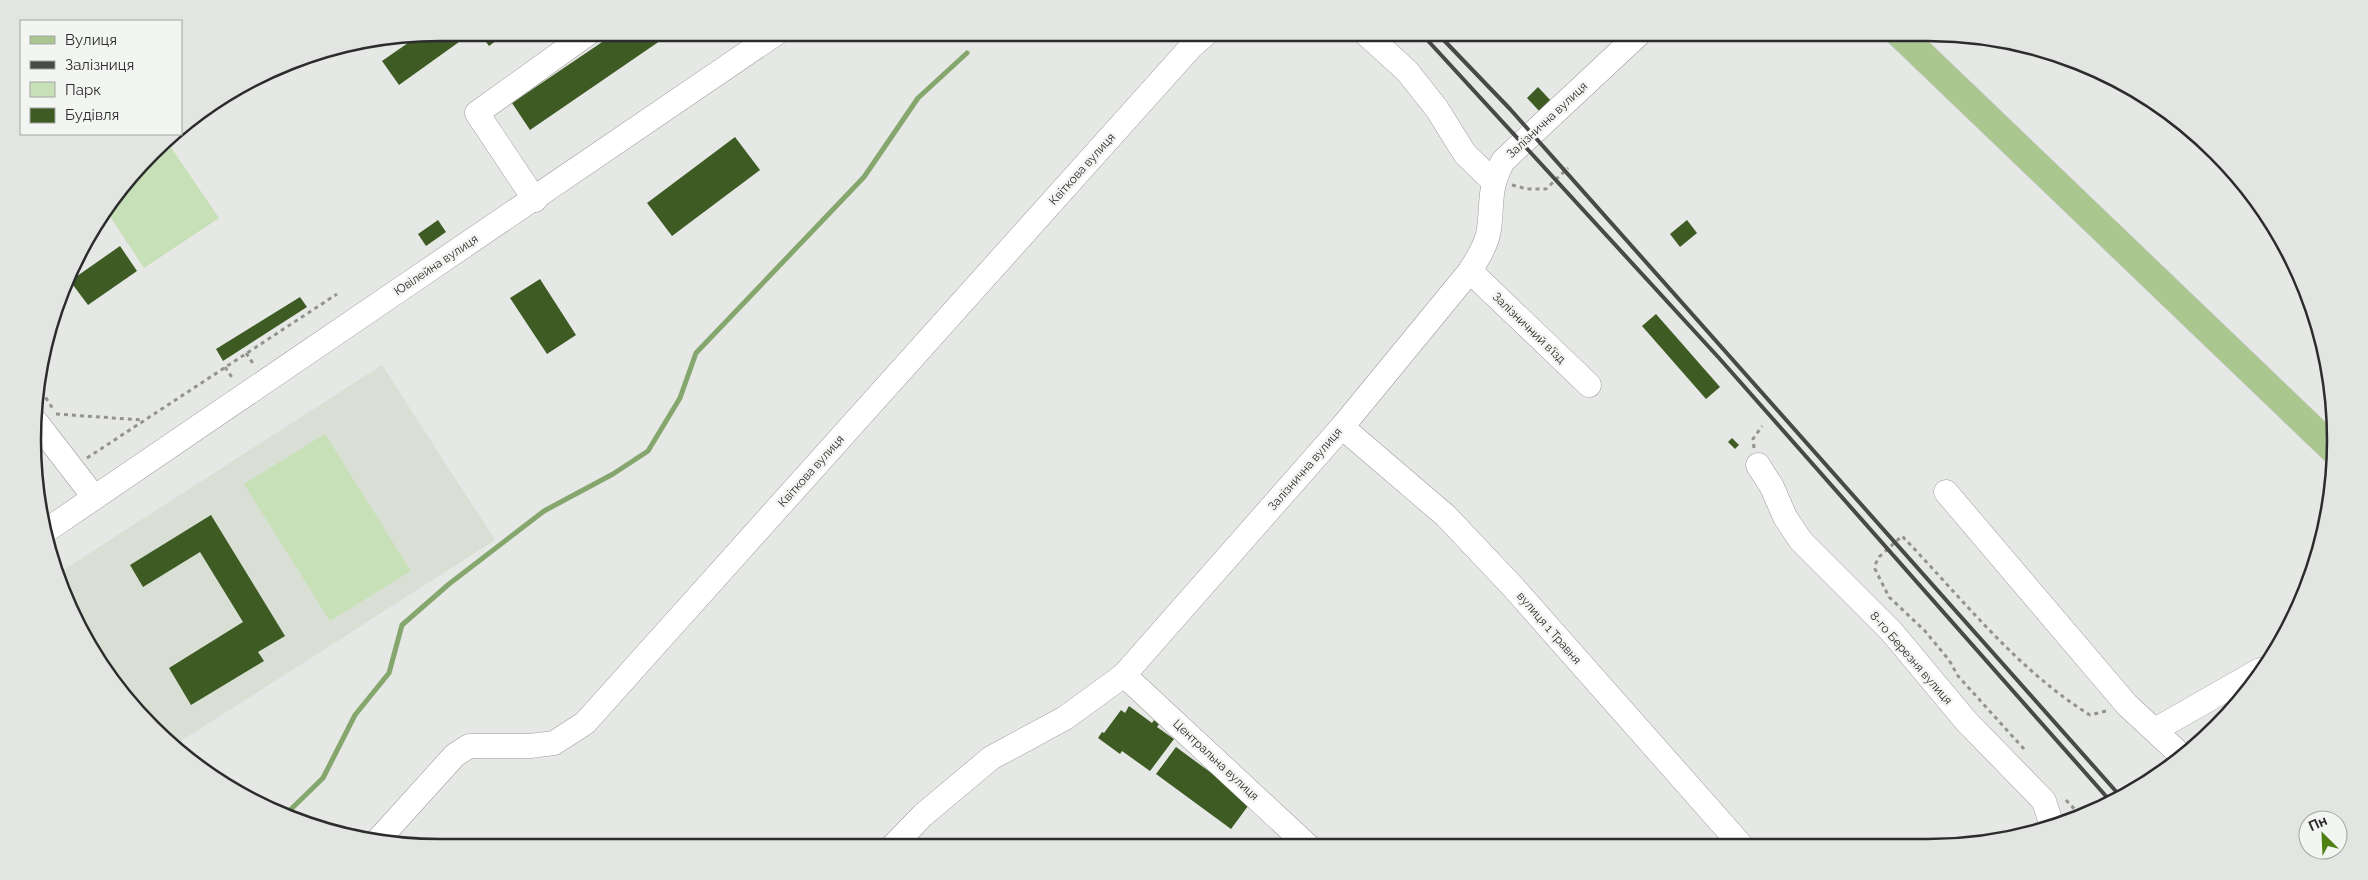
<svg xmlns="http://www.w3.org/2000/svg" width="2368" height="880" font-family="Raleway,sans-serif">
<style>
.built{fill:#d9dfd5}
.green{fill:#c8e0b7}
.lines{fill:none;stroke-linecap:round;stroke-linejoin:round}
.stream{stroke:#85a66c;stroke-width:5}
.building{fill:#3e5b24}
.minor-casing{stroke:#9c9e9b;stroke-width:25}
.major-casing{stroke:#c4c4c4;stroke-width:29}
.path{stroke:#939492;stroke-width:3;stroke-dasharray:4 4;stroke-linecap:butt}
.minor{stroke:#fff;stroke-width:24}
.major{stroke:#a9c78f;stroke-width:28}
.rail{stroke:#484a48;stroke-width:4}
.labels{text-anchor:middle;stroke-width:5;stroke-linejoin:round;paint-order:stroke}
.street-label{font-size:12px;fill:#2b2c2b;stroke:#f3f5f2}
.rim{fill:none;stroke:#2b2c2b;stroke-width:2.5}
</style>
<rect width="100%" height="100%" fill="#e6e8e5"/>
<path class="built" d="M382,365l113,175 -320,205 -38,-41 -77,-118 -3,-12z"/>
<g class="green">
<path d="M166,140l53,78 -75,50 -37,-56z"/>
<path d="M325,434l86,137 -81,50 -86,-137z"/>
</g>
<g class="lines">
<path class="stream" d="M285,815l38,-37 32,-63 34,-42 13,-48 47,-41 95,-73 69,-37 35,-23 32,-53 16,-45 168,-176 54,-79 49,-45"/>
</g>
<g class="building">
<path d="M440,32h23l3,5 -67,48 -17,-24 36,-25z"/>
<path d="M479,32h29l-19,14z"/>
<path d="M617,32h56l-143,98 -18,-27z"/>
<path d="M1538,87l14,15 -11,11 -14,-15z"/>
<path d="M735,137l25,33 -88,66 -25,-33z"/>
<path d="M438,220l8,12 -20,14 -8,-12z"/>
<path d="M1687,220l10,13 -17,14 -10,-13z"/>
<path d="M120,246l17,25 -49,34 -18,-24z"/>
<path d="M540,279l36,56 -29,19 -37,-56z"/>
<path d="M300,297l7,10 -84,54 -7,-12z"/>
<path d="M1656,314l64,73 -14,12 -64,-73z"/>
<path d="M1732,438l7,7 -4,4 -7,-7z"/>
<path d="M211,515l74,121 -27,16 6,9 -73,44 -22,-37 74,-46 -43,-70 -57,35 -13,-22z"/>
<path d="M1129,706l23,17 2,-3 5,4 -2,3 17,12 -24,32 -28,-20 -2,3 -22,-16 4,-6 2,1 17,-23 4,3z"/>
<path d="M1176,747l75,55 -20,27 -75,-55z"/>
</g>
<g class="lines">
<g class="minor-casing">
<g id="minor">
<path d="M1364,32l43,39 30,38 28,45 28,27"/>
<path d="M535,200l-58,-87 113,-81"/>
<path d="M1470,271l119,114"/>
<path d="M37,423l57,74"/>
<path d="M1342,427l104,89 68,72 227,257"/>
<path d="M1758,465l14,22 13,30 16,24 90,90 75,90 78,80 7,22"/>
<path d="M1946,492l181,213 55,51"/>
<path d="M44,532c244,-168 490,-332 734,-500"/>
<path d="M1124,675l184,171"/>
<path d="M2155,730l105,-60"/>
<path d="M379,839l76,-84 14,-9h61l24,-3 31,-20 606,-676 17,-15"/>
<path d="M893,846l30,-31 68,-57 74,-40 59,-43 218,-248 128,-156c8,-13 17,-27 19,-42 4,-31 -1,-38 14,-68l138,-129"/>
</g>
</g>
<g class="major-casing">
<path id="major" d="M1898,32l436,418"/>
</g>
<g class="path">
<path d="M1512,185l15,4h19l22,-21"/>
<path d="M246,353l8,12"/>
<path d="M225,367l8,12"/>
<path d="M37,384l16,25"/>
<path d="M56,414l86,6"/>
<path d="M1754,448l-1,-9 9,-13"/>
<path d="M87,458l250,-164"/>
<path d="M2024,749l-66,-73 -9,-16 -24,-29 -36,-34 -14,-28 1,-6 3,-6 23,-21c59,61 115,134 188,179l16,-4"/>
<path d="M2066,800l13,14"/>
</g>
<use href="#minor" class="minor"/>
<use href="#major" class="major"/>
<g class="rail">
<path d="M1420,32l299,326 393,445"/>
<path d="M1436,32l74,77 611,688"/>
</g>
</g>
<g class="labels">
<g class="street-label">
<text transform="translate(1547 120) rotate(-43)" y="4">Залізнична вулиця</text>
<text transform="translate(1082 169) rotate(-48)" y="4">Квіткова вулиця</text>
<text transform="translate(436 265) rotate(-34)" y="4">Ювілейна вулиця</text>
<text transform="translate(1529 328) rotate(44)" y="4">Залізничний в’їзд</text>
<text transform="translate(1305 469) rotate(-49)" y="4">Залізнична вулиця</text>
<text transform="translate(811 471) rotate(-48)" y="4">Квіткова вулиця</text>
<text transform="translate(1549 628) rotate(49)" y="4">вулиця 1 Травня</text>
<text transform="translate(1911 658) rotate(49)" y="4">8-го Березня вулиця</text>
<text transform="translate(1216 760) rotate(43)" y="4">Центральна вулиця</text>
</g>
</g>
<path d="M0 0H2368V880H0ZM440 41H1928A399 399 0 0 1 2327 440V440A399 399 0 0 1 1928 839H440A399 399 0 0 1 41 440V440A399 399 0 0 1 440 41Z" fill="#e3e5e2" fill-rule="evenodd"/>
<path class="rim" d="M440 41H1928A399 399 0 0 1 2327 440V440A399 399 0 0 1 1928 839H440A399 399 0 0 1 41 440V440A399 399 0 0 1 440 41Z"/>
<rect x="20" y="20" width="162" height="115" fill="#f3f5f2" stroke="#a3a5a2"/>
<rect x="30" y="36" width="25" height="8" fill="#a9c78f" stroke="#a3a5a2"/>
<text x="65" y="45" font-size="15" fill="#2b2c2b">Вулиця</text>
<rect x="30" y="61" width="25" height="8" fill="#484a48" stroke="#a3a5a2"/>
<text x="65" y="70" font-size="15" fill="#2b2c2b">Залізниця</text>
<rect x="30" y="82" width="25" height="15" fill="#c8e0b7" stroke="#a3a5a2"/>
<text x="65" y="95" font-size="15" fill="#2b2c2b">Парк</text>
<rect x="30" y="108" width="25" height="15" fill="#3e5b24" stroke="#a3a5a2"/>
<text x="65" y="120" font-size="15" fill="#2b2c2b">Будівля</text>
<g transform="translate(2323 835) rotate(336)"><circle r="24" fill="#f3f5f2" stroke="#a3a5a2"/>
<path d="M0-4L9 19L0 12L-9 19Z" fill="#4e8013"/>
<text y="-8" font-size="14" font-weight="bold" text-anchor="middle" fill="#2b2c2b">Пн</text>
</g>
</svg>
